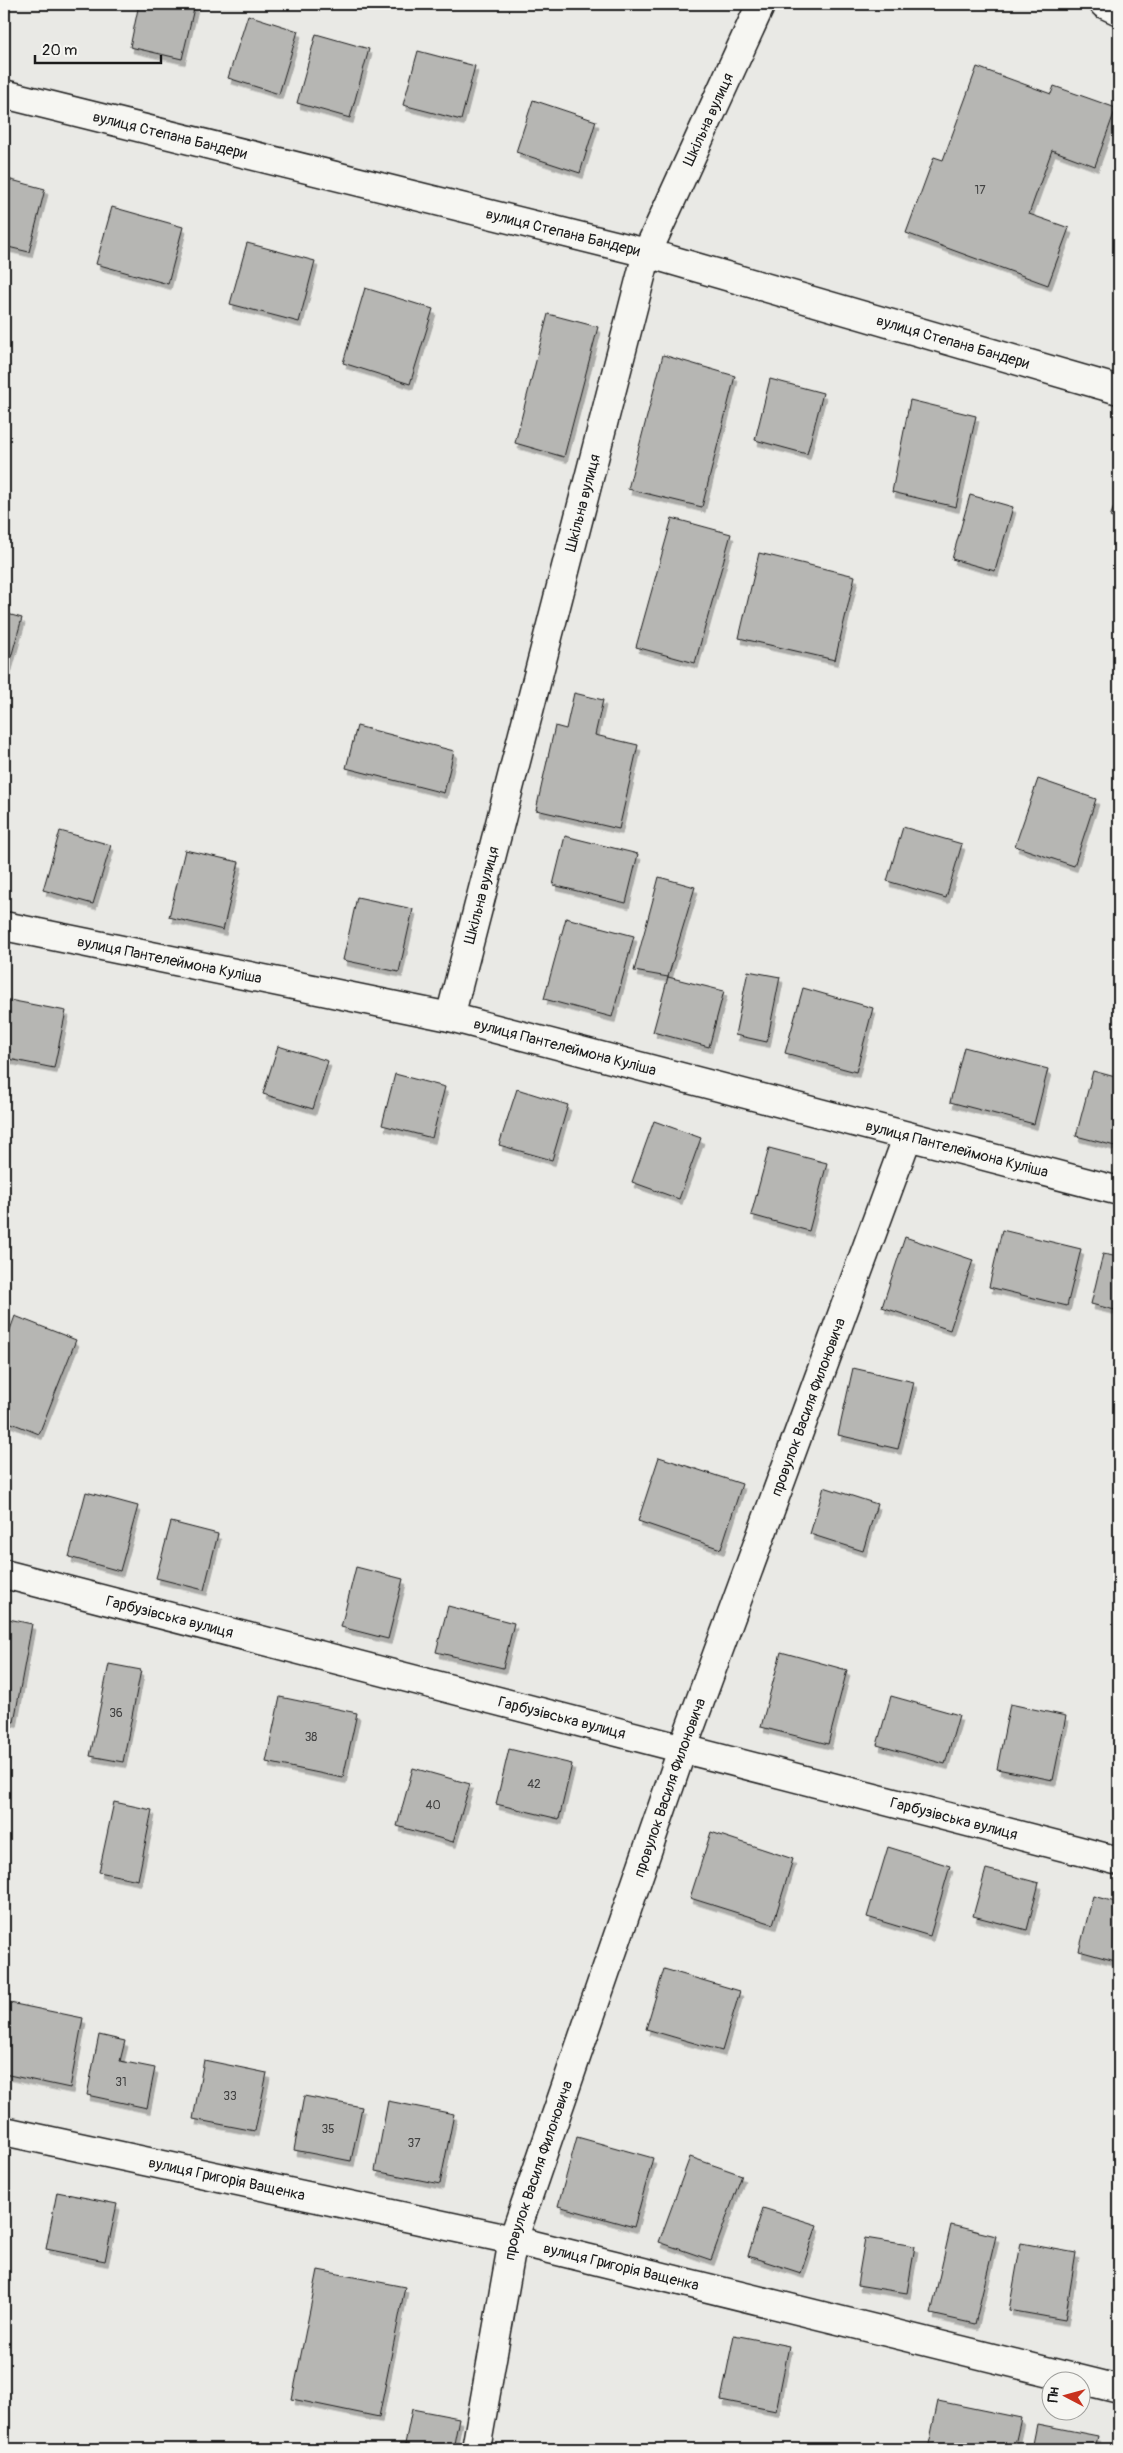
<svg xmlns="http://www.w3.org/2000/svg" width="1123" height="2453" font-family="Pangolin,sans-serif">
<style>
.building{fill:#b6b6b3;stroke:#1c1c1c;filter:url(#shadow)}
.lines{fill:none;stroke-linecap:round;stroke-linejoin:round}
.minor-casing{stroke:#1c1c1c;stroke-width:31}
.secondary-casing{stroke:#1c1c1c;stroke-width:31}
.primary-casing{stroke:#1c1c1c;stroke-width:31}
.minor{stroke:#f6f6f2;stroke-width:28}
.secondary{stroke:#f6f6f2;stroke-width:28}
.primary{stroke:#f6f6f2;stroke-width:28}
.labels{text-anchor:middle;stroke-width:5;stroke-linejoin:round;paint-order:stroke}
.number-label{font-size:12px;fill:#424242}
.street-label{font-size:15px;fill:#1c1c1c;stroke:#f6f6f2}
</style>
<defs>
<filter id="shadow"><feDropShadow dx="3" dy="5.5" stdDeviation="0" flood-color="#0004"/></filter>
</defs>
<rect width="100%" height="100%" fill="#e9e9e5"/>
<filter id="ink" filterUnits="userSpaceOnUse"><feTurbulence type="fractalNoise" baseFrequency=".02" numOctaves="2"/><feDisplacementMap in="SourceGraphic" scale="10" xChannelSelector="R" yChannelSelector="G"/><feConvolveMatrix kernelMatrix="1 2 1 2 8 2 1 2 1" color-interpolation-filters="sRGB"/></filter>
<g filter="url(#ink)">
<g class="building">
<path d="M139,4h56l-13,55 -52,-12z"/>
<path d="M248,15l50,16 -19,63 -51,-16z"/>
<path d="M316,34l53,15 -19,69 -53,-15z"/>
<path d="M418,51l57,15 -14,54 -58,-15z"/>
<path d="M977,67l74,27 3,-8 62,22 -21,58 -43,-16 -23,64 40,14 -21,57 -142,-52 28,-76 9,3z"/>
<path d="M533,100l63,21 -16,52 -64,-21z"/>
<path d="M4,178l41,11 -16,63 -25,-6z"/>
<path d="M112,207l71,20 -15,57 -72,-20z"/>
<path d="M247,243l68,18 -16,61 -69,-18z"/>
<path d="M365,288l68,21 -23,75 -67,-21z"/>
<path d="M548,314l50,13 -34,130 -49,-14z"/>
<path d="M663,355l72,21 -33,131 -74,-18z"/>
<path d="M770,379l53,14 -16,61 -52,-14z"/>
<path d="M910,400l66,16 -20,91 -64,-15z"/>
<path d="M1119,494v27l-9,-4z"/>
<path d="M970,495l43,12 -18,64 -43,-12z"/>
<path d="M672,518l59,16 -36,129 -59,-16z"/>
<path d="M759,553l96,23 -20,84 -96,-22z"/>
<path d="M4,613l18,5 -17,61 -1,-1z"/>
<path d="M574,693l29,7 -8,35 43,10 -19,84 -83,-19 19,-84 11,3z"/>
<path d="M357,726l97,25 -10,42 -98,-25z"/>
<path d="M1038,779l58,20 -22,67 -59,-20z"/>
<path d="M903,827l59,17 -16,54 -59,-17z"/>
<path d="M60,831l51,14 -18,59 -50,-14z"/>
<path d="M565,836l73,18 -12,49 -73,-18z"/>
<path d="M185,850l54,12 -16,68 -54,-13z"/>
<path d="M659,877l36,10 -27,90 -34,-6z"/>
<path d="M357,897l56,12 -14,63 -56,-12z"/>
<path d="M566,918l68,18 -22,81 -68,-18z"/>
<path d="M748,971l32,6 -13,65 -32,-7z"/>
<path d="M668,977l56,14 -15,56 -56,-15z"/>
<path d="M803,988l70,20 -17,64 -71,-19z"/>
<path d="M4,999l62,12 -12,57 -50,-10z"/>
<path d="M278,1046l50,15 -15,48 -50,-15z"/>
<path d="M964,1047l84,22 -14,55 -84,-22z"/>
<path d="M1093,1071l26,7v69l-43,-11z"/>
<path d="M395,1074l50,13 -13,51 -50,-13z"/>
<path d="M517,1089l51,16 -16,55 -53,-15z"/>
<path d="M654,1121l47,17 -22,61 -47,-17z"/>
<path d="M769,1148l58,15 -18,68 -58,-16z"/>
<path d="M1002,1230l79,19 -14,57 -78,-19z"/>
<path d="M905,1237l68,23 -23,70 -68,-23z"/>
<path d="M1103,1254l16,3v54l-28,-7z"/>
<path d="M15,1316l61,24 -37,94 -35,-14v-74z"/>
<path d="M853,1368l61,14 -16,67 -60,-14z"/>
<path d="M659,1457l83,27 -21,65 -83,-28z"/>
<path d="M824,1487l53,17 -14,47 -53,-17z"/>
<path d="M86,1492l52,14 -18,65 -51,-14z"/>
<path d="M171,1522l47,12 -14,56 -48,-12z"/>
<path d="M356,1567l47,12 -15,60 -47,-12z"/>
<path d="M448,1606l66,17 -11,45 -67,-16z"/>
<path d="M4,1618l28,6 -18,98 -10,-2z"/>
<path d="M781,1652l66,18 -19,74 -67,-17z"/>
<path d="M109,1664l32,6 -18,92 -33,-6z"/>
<path d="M891,1696l68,19 -14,49 -68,-19z"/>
<path d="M280,1697l77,16 -14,65 -77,-16z"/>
<path d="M1010,1704l56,12 -13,64 -56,-11z"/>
<path d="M509,1749l63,15 -13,55 -63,-15z"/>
<path d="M413,1768l57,16 -17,58 -56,-16z"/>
<path d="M114,1802l38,8 -14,70 -39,-8z"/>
<path d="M711,1832l82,27 -20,65 -83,-26z"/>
<path d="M888,1847l62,19 -20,70 -63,-19z"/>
<path d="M986,1869l53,14 -12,47 -54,-14z"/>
<path d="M1093,1896l26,7v59l-40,-11z"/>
<path d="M664,1969l76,22 -18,60 -76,-22z"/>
<path d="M5,2002l78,16 -13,70 -66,-14z"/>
<path d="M99,2035l26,6 -5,20 35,7 -8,40 -60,-13z"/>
<path d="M204,2060l63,13 -12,58 -62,-12z"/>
<path d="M304,2096l58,11 -11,54 -57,-11z"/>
<path d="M388,2101l66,13 -14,70 -65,-13z"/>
<path d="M577,2137l76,21 -19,69 -76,-21z"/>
<path d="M690,2157l52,18 -31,85 -52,-18z"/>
<path d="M57,2192l60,12 -12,57 -59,-12z"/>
<path d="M763,2208l54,17 -16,48 -53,-17z"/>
<path d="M951,2225l45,11 -21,88 -44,-10z"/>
<path d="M865,2238l50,8 -8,47 -50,-8z"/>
<path d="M1021,2243l55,10 -11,67 -56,-10z"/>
<path d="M318,2270l87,17 -26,130 -87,-18z"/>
<path d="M734,2335l55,11 -13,65 -55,-11z"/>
<path d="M938,2401l83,17 -7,31h-86z"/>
<path d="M412,2409l47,9 -6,31h-49z"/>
<path d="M1037,2424l61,12 -3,13h-63z"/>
</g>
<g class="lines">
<g class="minor-casing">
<g id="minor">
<path id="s1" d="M4,926l446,91 669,174"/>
<path id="s2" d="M450,1017l197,-764 114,-249"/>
<path id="s3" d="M4,1574l1115,287"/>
<path id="s4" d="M4,2131l509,109 606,149"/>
<path id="s5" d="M476,2449l37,-209 169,-490 225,-612"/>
</g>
</g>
<g class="secondary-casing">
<path id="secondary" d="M1104,4l15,7"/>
</g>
<g class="primary-casing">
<g id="primary">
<path id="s6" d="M4,94l643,159 472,137"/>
</g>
</g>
<use href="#minor" class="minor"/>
<use href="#secondary" class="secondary"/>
<use href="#primary" class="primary"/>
</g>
</g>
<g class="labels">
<g class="number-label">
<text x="980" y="194">17</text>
<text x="116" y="1717">36</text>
<text x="311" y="1741">38</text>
<text x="534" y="1788">42</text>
<text x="433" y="1809">40</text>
<text x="121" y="2086">31</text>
<text x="230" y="2100">33</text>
<text x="328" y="2133">35</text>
<text x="414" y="2147">37</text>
</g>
<g class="street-label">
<text dy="5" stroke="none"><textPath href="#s2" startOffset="936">Шкільна вулиця</textPath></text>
<text dy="5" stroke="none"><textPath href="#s6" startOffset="171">вулиця Степана Бандери</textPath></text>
<text dy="5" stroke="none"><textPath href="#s6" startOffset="576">вулиця Степана Бандери</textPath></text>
<text dy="5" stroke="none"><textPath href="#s6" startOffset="981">вулиця Степана Бандери</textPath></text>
<text dy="5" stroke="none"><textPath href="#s2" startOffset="531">Шкільна вулиця</textPath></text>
<text dy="5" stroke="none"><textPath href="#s2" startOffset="126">Шкільна вулиця</textPath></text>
<text dy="5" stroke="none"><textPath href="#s1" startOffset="169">вулиця Пантелеймона Куліша</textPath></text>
<text dy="5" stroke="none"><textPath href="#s1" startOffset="574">вулиця Пантелеймона Куліша</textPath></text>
<text dy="5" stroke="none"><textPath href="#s1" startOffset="979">вулиця Пантелеймона Куліша</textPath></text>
<text dy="5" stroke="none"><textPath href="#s5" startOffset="1096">провулок Василя Филоновича</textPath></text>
<text dy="5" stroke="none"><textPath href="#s3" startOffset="171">Гарбузівська вулиця</textPath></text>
<text dy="5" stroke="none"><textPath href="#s3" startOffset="576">Гарбузівська вулиця</textPath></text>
<text dy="5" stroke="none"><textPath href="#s5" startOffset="691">провулок Василя Филоновича</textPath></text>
<text dy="5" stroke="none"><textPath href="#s3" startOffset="981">Гарбузівська вулиця</textPath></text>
<text dy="5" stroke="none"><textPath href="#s5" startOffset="286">провулок Василя Филоновича</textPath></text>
<text dy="5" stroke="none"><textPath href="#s4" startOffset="228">вулиця Григорія Ващенка</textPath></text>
<text dy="5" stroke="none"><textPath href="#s4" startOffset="632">вулиця Григорія Ващенка</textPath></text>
</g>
</g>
<rect width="1123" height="2453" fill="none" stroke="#f6f6f2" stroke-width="20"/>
<rect x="10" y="10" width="1103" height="2433" fill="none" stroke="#1c1c1c" stroke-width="2" filter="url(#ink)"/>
<g transform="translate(1066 2396) rotate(276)"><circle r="24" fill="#f6f6f2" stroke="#9f9f9c"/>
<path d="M0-4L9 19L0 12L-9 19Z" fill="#c8321e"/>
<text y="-8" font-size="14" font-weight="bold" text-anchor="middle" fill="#1c1c1c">Пн</text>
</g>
<path d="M35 55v8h126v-8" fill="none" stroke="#1c1c1c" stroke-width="2.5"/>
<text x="42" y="55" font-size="15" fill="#1c1c1c" stroke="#f6f6f2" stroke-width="4" paint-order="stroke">20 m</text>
</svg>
